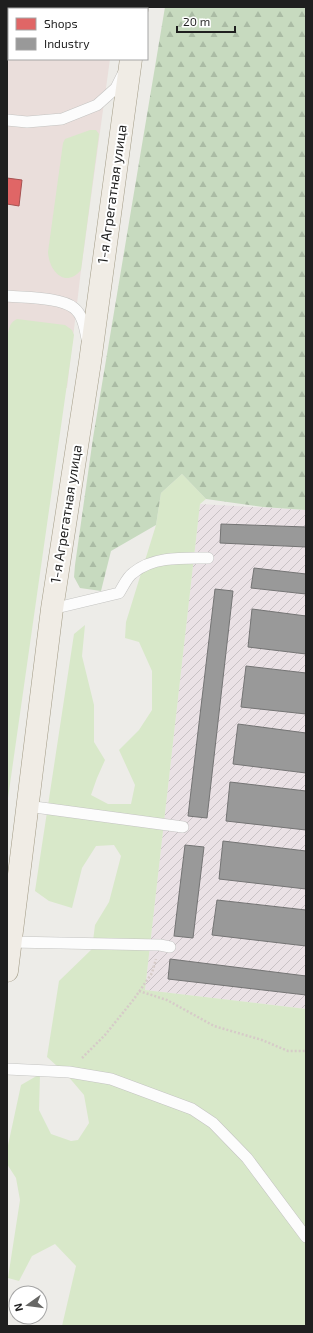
<svg xmlns="http://www.w3.org/2000/svg" width="313" height="1333" font-family="'Exo 2',sans-serif">
<style>
.commercial{fill:#eadedb}
.industrial{fill:url(#industrial-furrows)}
.grass{fill:#d8e8c9}
.forest{fill:url(#forest-firs)}
.shops{fill:#e06666;stroke:#a65151}
.industry{fill:#999;stroke:#747474}
.lines{fill:none;stroke-linecap:round;stroke-linejoin:round}
.lane-casing{stroke:#c4c4c2;stroke-width:12}
.primary-casing{stroke:#a29b86;stroke-width:23}
.path{stroke:#d6cbc8;stroke-width:2.5;stroke-dasharray:2 2;stroke-linecap:butt}
.lane{stroke:#fcfcfc;stroke-width:11}
.primary{stroke:#f0ece5;stroke-width:22}
.labels{text-anchor:middle;stroke-width:4;stroke-linejoin:round;paint-order:stroke}
.street-label{font-size:14px;fill:#1f1f1f;stroke:#fff}
</style>
<defs>
<pattern id="industrial-furrows" width="10" height="10" patternUnits="userSpaceOnUse"><rect width="10" height="10" fill="#eae1e5"/><path d="M-1 1l2-2M0 10L10 0M9 11l2-2" fill="none" stroke="#c8c1c4"/></pattern>
<pattern id="forest-firs" width="22" height="20" patternUnits="userSpaceOnUse"><rect width="22" height="20" fill="#c7dabf"/><path d="M5 1l3.5 6h-7zM16 11l3.5 6h-7z" fill="#aabba4"/></pattern>
</defs>
<rect width="100%" height="100%" fill="#edece8"/>
<path class="commercial" d="M7,30l2,1v28h101l-29,211 -14,118 -60,-8z"/>
<path class="industrial" d="M200,504l106,6v499l-161,-19z"/>
<g class="grass">
<path d="M90,130h6l3,4 -18,136c-16,19 -32,1 -33,-18l15,-109 2,-4z"/>
<path d="M17,319l48,6 7,5 2,5 -67,470v-465c2,-9 1,-17 10,-21z"/>
<path d="M182,474l24,25 -6,5 -55,486 161,19v317h-244l14,-60 -21,-22 -23,12 -13,25 -11,-3 12,-78 -4,-22 -9,-14v-14l14,-65 19,-11 -1,36 12,24 20,7 7,-1 11,-17 -5,-28 -17,-20 -20,-18 12,-76 33,-32 3,-24 14,-23 12,-46 -7,-11 -18,1 -14,22 -10,40 -23,-7 -14,-10 39,-257 11,-9 -3,31 12,49v37l11,18 -8,18 -6,17 17,9h23l4,-19 -16,-35 20,-20 13,-20v-39l-13,-29 -14,-4 1,-16 30,-97 5,-32z"/>
</g>
<g class="forest">
<path d="M7,7h53l-1,2h-50v22l-2,-1z"/>
<path d="M165,7h141v503l-43,-3 -57,-8 -24,-25 -21,19 -5,32 -45,26 -10,40 -21,-3 -6,-11 1,-12 18,-127z"/>
</g>
<path class="shops" d="M7,178l15,2 -3,26 -12,-2z"/>
<g class="industry">
<path d="M221,524l85,3v20l-86,-4z"/>
<path d="M254,568l52,6v20l-55,-6z"/>
<path d="M215,589l18,2 -26,227 -19,-2z"/>
<path d="M252,609l54,7v38l-58,-7z"/>
<path d="M246,666l60,7v41l-65,-7z"/>
<path d="M238,724l68,9v40l-73,-9z"/>
<path d="M230,782l76,9v39l-80,-9z"/>
<path d="M223,841l83,10v38l-87,-10z"/>
<path d="M185,845l19,2 -11,91 -19,-2z"/>
<path d="M217,900l89,10v36l-94,-11z"/>
<path d="M170,959l136,17v19l-138,-16z"/>
</g>
<g class="lines">
<g class="lane-casing">
<g id="lane">
<path d="M7,120l20,2 35,-3 35,-14 19,-17 7,-14"/>
<path d="M7,296c18,2 53,1 67,12 9,7 11,21 13,31"/>
<path d="M52,609l67,-16c4,-6 8,-16 14,-20 20,-17 51,-15 75,-15"/>
<path d="M27,806l156,21"/>
<path d="M11,942l149,3 10,2"/>
<path d="M7,1069l62,3 42,7 81,30 21,14 34,35 59,79"/>
</g>
</g>
<g class="primary-casing">
<g id="primary">
<path d="M137,9v-2"/>
<path d="M7,971l45,-362 38,-247 41,-303"/>
</g>
</g>
<g class="path">
<path d="M7,38h2"/>
<path d="M139,991l28,9 47,26 48,14 26,11h18"/>
<path d="M82,1058l23,-23 29,-36 18,-26 4,-14"/>
</g>
<use href="#lane" class="lane"/>
<use href="#primary" class="primary"/>
</g>
<g class="labels">
<g class="street-label">
<text transform="translate(112 194) rotate(-82)" y="5">1-я Агрегатная улица</text>
<text transform="translate(66 514) rotate(-81)" y="5">1-я Агрегатная улица</text>
</g>
</g>
<rect width="313" height="1333" fill="none" stroke="#1f1f1f" stroke-width="16"/>
<rect x="8" y="8" width="140" height="52" fill="#ffffff" stroke="#a5a5a5"/>
<rect x="16" y="18" width="20" height="12" fill="#e06666" stroke="#a5a5a5"/>
<text x="44" y="28" font-size="12" fill="#1f1f1f">Shops</text>
<rect x="16" y="38" width="20" height="12" fill="#999999" stroke="#a5a5a5"/>
<text x="44" y="48" font-size="12" fill="#1f1f1f">Industry</text>
<g transform="translate(28 1305) rotate(256)"><circle r="19" fill="#ffffff" stroke="#a5a5a5"/>
<path d="M0-3L7 15L0 10L-7 15Z" fill="#676765"/>
<text y="-6" font-size="11" font-weight="bold" text-anchor="middle" fill="#1f1f1f">N</text>
</g>
<path d="M177 26v6h58v-6" fill="none" stroke="#1f1f1f" stroke-width="2"/>
<text x="183" y="26" font-size="12" fill="#1f1f1f" stroke="#ffffff" stroke-width="3" paint-order="stroke">20 m</text>
</svg>
